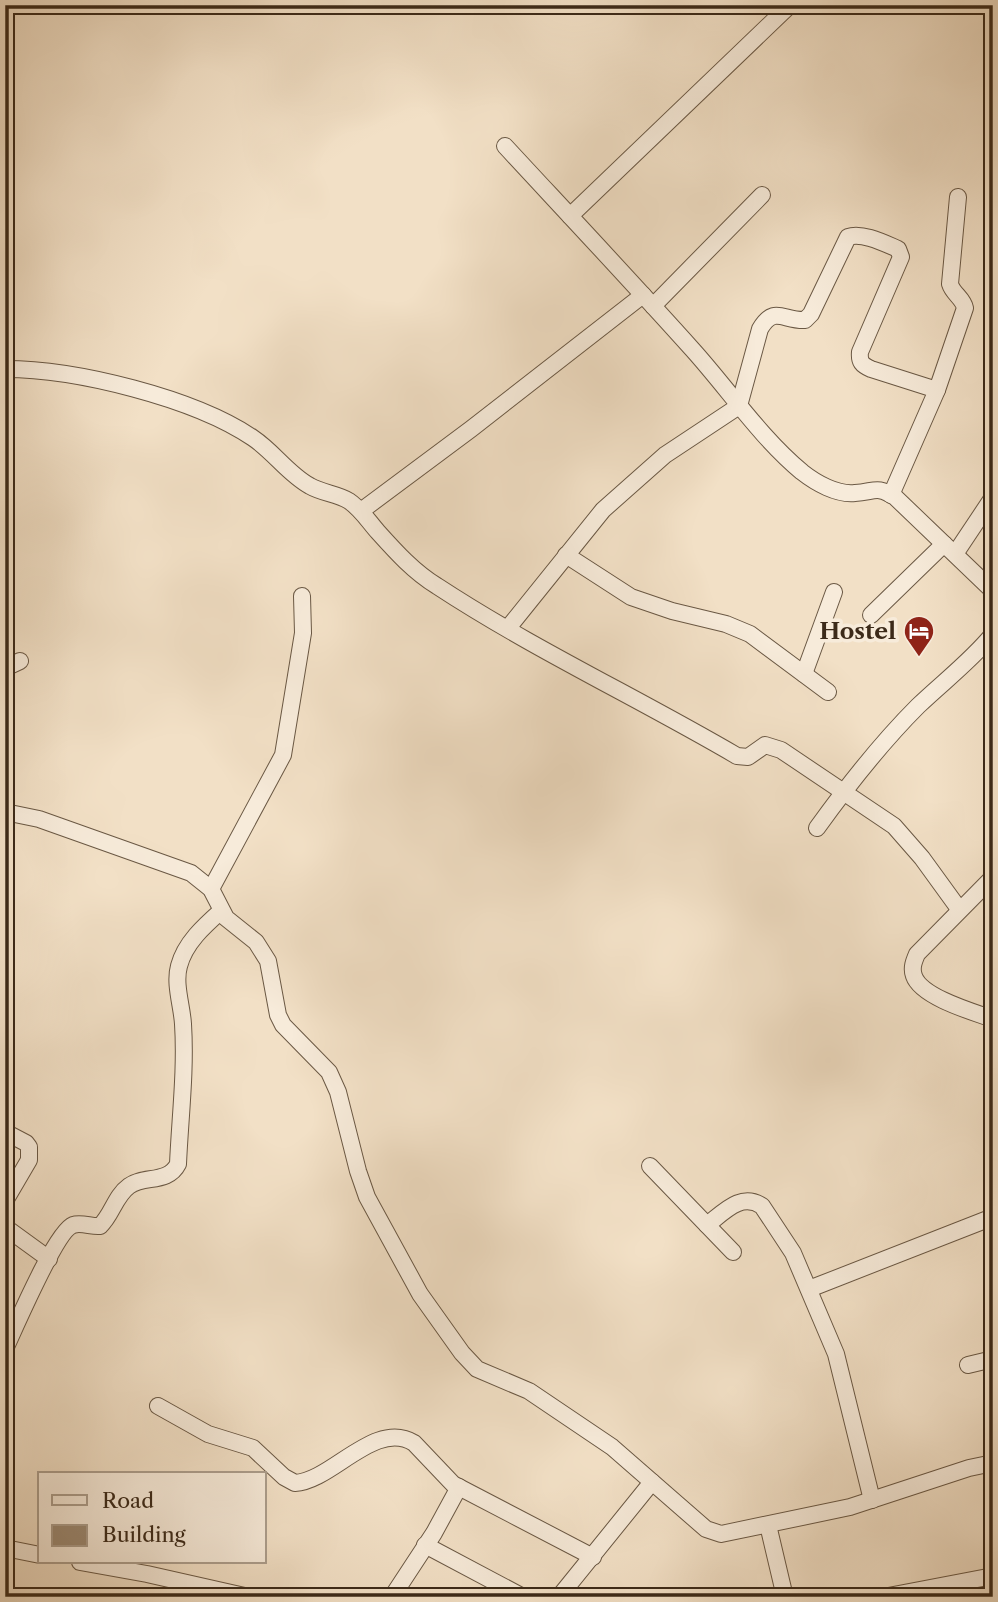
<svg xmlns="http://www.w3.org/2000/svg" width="998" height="1602" font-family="'Libre Caslon Text',serif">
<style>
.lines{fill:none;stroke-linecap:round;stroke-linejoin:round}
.minor-casing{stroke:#6a5844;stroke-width:18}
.minor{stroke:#f7ebda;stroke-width:16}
.wall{fill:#857663;stroke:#3c2a19;stroke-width:2}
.building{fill:#9b8973;stroke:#3c2a19;stroke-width:2}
.labels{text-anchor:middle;stroke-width:7;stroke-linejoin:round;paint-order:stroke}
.poi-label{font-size:23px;font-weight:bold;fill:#3c2a19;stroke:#f7ebda;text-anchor:end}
</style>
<rect width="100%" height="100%" fill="#f2e0c6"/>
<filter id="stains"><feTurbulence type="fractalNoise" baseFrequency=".00286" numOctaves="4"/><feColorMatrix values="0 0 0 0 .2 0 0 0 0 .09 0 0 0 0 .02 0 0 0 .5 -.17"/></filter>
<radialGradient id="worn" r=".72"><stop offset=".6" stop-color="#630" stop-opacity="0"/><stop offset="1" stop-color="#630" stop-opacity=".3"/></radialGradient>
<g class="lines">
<g class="minor-casing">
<g id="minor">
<path d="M505,146c63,68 126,135 187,203 37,41 68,88 110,123 14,11 35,23 53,21 20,-1 21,-8 40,4l98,94"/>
<path d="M570,216l220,-211"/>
<path d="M653,306l109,-111"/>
<path d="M5,369c71,0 189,29 248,69 21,14 35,36 57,48 12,7 28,8 39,15 12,8 20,21 29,31 18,20 36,40 59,54 96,63 201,112 300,170l11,1 17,-12 16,5 113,76 28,32 37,51"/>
<path d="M891,495l46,-105 28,-82c-2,-10 -12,-14 -15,-24l8,-87"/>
<path d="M361,511l110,-82 172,-134"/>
<path d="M955,554l38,-57"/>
<path d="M566,555l65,42 41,14 54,13 24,10 78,58"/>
<path d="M871,615l73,-71"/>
<path d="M508,628l95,-118 62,-55 74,-49 21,-77c14,-24 23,-8 45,-9l6,-6 37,-77c14,-5 36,6 50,12l3,8 -41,95c-1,10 2,13 11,17l66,21"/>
<path d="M5,668l15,-7"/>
<path d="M804,674l30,-82"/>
<path d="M5,812l34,7 152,54 20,16 15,29 30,24 12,19 10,54 5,10 46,47 9,20 20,79 9,26 53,97 42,59 15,16 52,22 83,56 94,82 15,5 129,-27 119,-39 24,-5"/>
<path d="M817,828c31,-43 64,-85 101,-122 25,-24 53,-45 75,-72"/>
<path d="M993,877l-76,77c-3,7 -6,14 -3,22 7,21 59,36 79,43"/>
<path d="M211,889l72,-134 20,-122 -1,-37"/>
<path d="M5,1132l21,11 3,4v13l-24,41"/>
<path d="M650,1166l83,86"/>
<path d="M707,1225c17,-13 34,-33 55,-19l31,47 43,101 36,146"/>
<path d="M5,1227l44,32"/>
<path d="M809,1289l184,-72"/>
<path d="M5,1349c10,-21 51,-118 68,-124 8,-3 19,2 27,1 12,-11 15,-30 29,-40 15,-11 39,-2 49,-22 2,-46 8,-94 5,-140 -1,-18 -9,-40 -4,-58 6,-23 25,-40 42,-55"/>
<path d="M968,1365l25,-6"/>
<path d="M158,1406l50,28 45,14 31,29 11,6c37,-2 80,-64 119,-40l39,41 140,73"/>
<path d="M768,1525l17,72"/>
<path d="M425,1545l98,52"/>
<path d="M5,1548l35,7"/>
<path d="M80,1562l67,12 102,23"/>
<path d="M392,1597l42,-64 25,-46"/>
<path d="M559,1597l93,-115"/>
<path d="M883,1597l110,-21"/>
</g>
</g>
<use href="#minor" class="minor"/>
</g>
<path class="wall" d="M988,1396h5v41l-5,-28z"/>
<path class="building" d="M988,1396h5v28z"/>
<defs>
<g id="hotel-pin" transform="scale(1.575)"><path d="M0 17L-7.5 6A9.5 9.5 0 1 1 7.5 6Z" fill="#8f2418" stroke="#f7ebda"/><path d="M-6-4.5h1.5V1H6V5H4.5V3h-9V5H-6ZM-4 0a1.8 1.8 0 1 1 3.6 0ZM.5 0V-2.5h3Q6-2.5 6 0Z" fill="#fff"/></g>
</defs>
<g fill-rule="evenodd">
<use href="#hotel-pin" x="919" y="631"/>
</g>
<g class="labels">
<g class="poi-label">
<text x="896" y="639">Hostel</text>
</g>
</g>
<rect width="998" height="1602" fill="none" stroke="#f2e0c6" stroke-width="28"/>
<rect x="7" y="7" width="984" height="1588" fill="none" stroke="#3c2a19" stroke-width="3.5"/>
<rect x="14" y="14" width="970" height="1574" fill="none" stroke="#3c2a19" stroke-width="2"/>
<rect x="38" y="1472" width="228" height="91" fill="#f7ebda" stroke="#ac9e8d" stroke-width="2"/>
<rect x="52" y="1495" width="35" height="10" fill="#f7ebda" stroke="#ac9e8d" stroke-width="2"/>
<text x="102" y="1508" font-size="21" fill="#3c2a19">Road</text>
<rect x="52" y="1525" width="35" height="21" fill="#9b8973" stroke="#ac9e8d" stroke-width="2"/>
<text x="102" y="1542" font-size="21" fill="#3c2a19">Building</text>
<rect width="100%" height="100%" filter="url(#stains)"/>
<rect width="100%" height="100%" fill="url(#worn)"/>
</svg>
